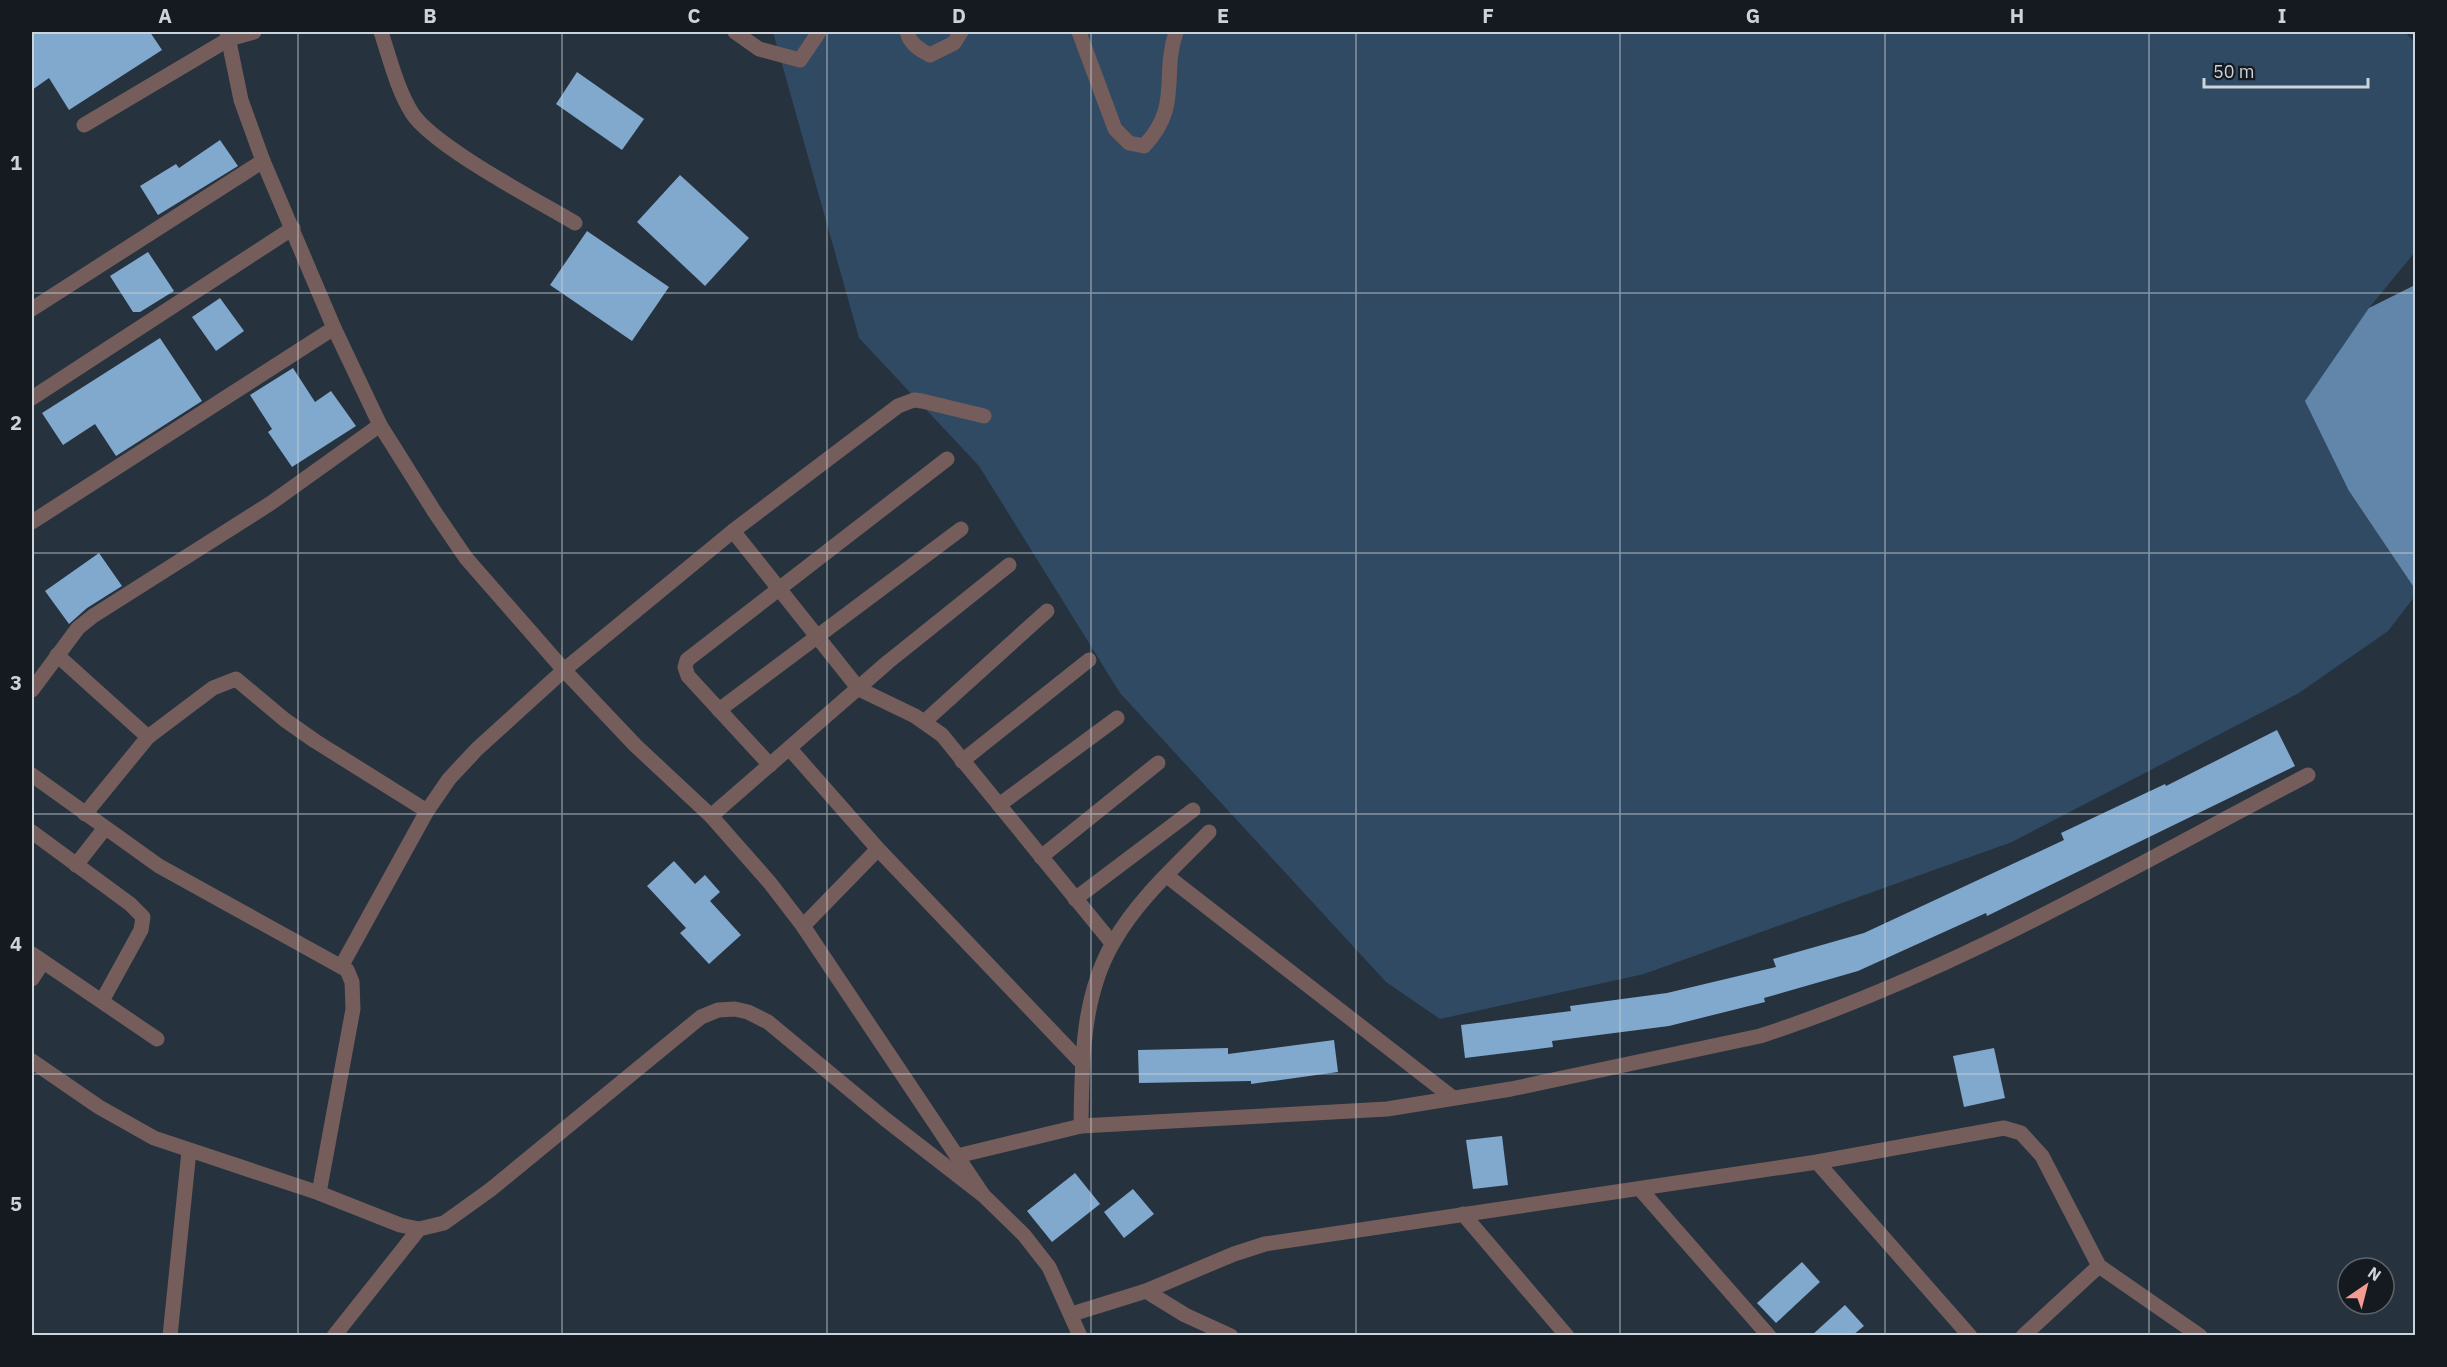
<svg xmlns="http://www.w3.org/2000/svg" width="2447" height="1367" font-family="'IBM Plex Sans',sans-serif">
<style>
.green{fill:#304a63}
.water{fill:#6186aa}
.building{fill:#81a8cd}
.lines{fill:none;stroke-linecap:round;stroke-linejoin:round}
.minor{stroke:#745d5a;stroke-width:15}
.grid{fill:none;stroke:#ccd4db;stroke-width:1.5;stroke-opacity:0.55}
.neatline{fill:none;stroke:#ccd4db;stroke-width:2}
.grid-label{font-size:20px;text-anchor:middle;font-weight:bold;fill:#ccd4db}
</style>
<rect width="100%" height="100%" fill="#26323e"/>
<path class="green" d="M773,32h1632l11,12 -1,208 -46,56 -20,183 66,98v7l-27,35 -89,62 -287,149 -368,132 -204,45 -54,-37 -266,-289 -141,-227 -120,-128z"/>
<path class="water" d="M2415,285v304l-66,-98 -44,-90 64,-93z"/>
<g class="building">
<path d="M32,32h118l12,18 -93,60 -20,-32 -17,12z"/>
<path d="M577,72l67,47 -22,31 -66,-46z"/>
<path d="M220,140l18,26 -80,49 -18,-29 36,-22 3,4z"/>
<path d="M680,175l69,63 -44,48 -68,-64z"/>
<path d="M587,231l82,56 -37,54 -82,-56z"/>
<path d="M148,252l26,39 -34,21h-7l-23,-36z"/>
<path d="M220,298l24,33 -28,20 -24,-34z"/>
<path d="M160,338l42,63 -86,55 -21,-32 -32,21 -21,-32z"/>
<path d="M293,368l22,34 16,-11 25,35 -64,41 -24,-35 4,-3 -22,-34z"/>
<path d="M99,553l23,33 -35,22 -18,16 -24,-33z"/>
<path d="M2277,730l18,36 -308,150 -1,-3 -128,58 -94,27 1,4 -96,24 -117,15 1,6 -88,11 -4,-33 110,-14 -1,-5 97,-13 109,-26 -3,-8 91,-26 200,-93 -3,-7 104,-49 1,2z"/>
<path d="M674,861l21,23 10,-9 15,17 -10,9 31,34 -32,29 -29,-31 6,-5 -39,-42z"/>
<path d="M1334,1040l4,32 -87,12v-3l-112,2 -1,-33 90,-2v6z"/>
<path d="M1994,1048l11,50 -41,9 -11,-51z"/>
<path d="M1502,1136l6,49 -35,4 -7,-49z"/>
<path d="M1075,1173l25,31 -48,38 -25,-31z"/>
<path d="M1133,1189l21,25 -30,24 -20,-26z"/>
<path d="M1802,1262l18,20 -44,41 -19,-20z"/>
<path d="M1845,1305l19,21 -11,9h-41z"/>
</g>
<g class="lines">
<g class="minor">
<path d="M227,32l14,68 22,61 71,167 46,97 54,86 32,47 98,112 71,75 76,71 59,67 33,43 180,269"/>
<path d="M381,32c9,27 16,57 31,81 21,33 126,88 163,110"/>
<path d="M735,32l24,17 41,11 19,-28"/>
<path d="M907,32c3,12 13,18 23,23l24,-12 7,-11"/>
<path d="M1079,32l36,97 14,14 15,3c38,-40 17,-69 32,-114"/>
<path d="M84,125l145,-86 25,-7"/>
<path d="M32,309l231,-148"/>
<path d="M32,398l261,-170"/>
<path d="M32,522l302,-194"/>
<path d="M733,531l126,158 56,27 27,19 170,208"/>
<path d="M57,655l91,82"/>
<path d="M32,690l46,-62 15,-12 178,-113 109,-78"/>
<path d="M719,710l242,-181"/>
<path d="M924,722l123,-111"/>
<path d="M790,749l88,100 204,214"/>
<path d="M962,761l127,-101"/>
<path d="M770,765l-82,-89 -3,-9 2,-7 260,-201"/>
<path d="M32,775l127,91 188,104 5,12 1,27 -34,184"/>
<path d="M999,805l118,-87"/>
<path d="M85,814l63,-77 65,-49 23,-9 49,41 30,21 112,70"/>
<path d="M711,816l177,-154 121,-97"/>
<path d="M32,832l98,72 13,13 -2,13 -39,71"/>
<path d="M1041,857l117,-94"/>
<path d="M76,865l29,-37"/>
<path d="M1167,876l286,222"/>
<path d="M1075,899l118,-89"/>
<path d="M803,926l75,-77"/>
<path d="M32,954l125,85"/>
<path d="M342,965l85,-154 22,-32 28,-30 87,-79 169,-139 165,-125 16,-6 8,1 62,15"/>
<path d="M32,979l11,-17"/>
<path d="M32,1061l67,46 55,31 165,55 81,32 19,4 25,-6 46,-33 211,-173 17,-7 17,-1 13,3 20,10 117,97 98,76 41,40 25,32 31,69"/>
<path d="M1081,1126c1,-61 0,-128 32,-183 24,-43 63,-77 96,-111"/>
<path d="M957,1156l124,-30 306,-17 124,-20 249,-53c192,-62 370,-168 548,-261"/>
<path d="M1817,1162l153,174"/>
<path d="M1640,1189l129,147"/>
<path d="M1463,1214l104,122"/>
<path d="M1146,1291l39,24 46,21"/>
<path d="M1072,1314l74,-23 88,-37 31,-10 552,-82 187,-34 17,5 21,23 57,110 101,70"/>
<path d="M170,1336l19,-185"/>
<path d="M334,1336l85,-107"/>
<path d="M2023,1336l76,-70"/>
</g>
</g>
<path class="grid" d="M298,32v1304M562,32v1304M827,32v1304M1091,32v1304M1356,32v1304M1620,32v1304M1885,32v1304M2149,32v1304M32,293h2384M32,553h2384M32,814h2384M32,1074h2384"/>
<rect width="2447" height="1367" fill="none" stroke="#141a1f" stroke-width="66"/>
<g transform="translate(2366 1286) rotate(35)"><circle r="28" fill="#141a1f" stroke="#5e646a" stroke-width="1.5"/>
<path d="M0-4.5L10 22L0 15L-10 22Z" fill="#f59c92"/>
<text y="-9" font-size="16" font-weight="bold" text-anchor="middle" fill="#ccd4db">N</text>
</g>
<path d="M2204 78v9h164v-9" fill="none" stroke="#ccd4db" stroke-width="3"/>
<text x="2213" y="78" font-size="18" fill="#ccd4db" stroke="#141a1f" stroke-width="4.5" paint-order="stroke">50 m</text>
<rect x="33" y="33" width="2381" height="1301" class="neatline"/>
<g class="grid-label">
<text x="165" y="23">A</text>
<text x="430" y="23">B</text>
<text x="694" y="23">C</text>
<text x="959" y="23">D</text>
<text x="1223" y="23">E</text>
<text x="1488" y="23">F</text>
<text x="1753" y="23">G</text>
<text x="2017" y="23">H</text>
<text x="2282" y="23">I</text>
<text x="16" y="170">1</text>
<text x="16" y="430">2</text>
<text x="16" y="690">3</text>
<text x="16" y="951">4</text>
<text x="16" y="1211">5</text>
</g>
</svg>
